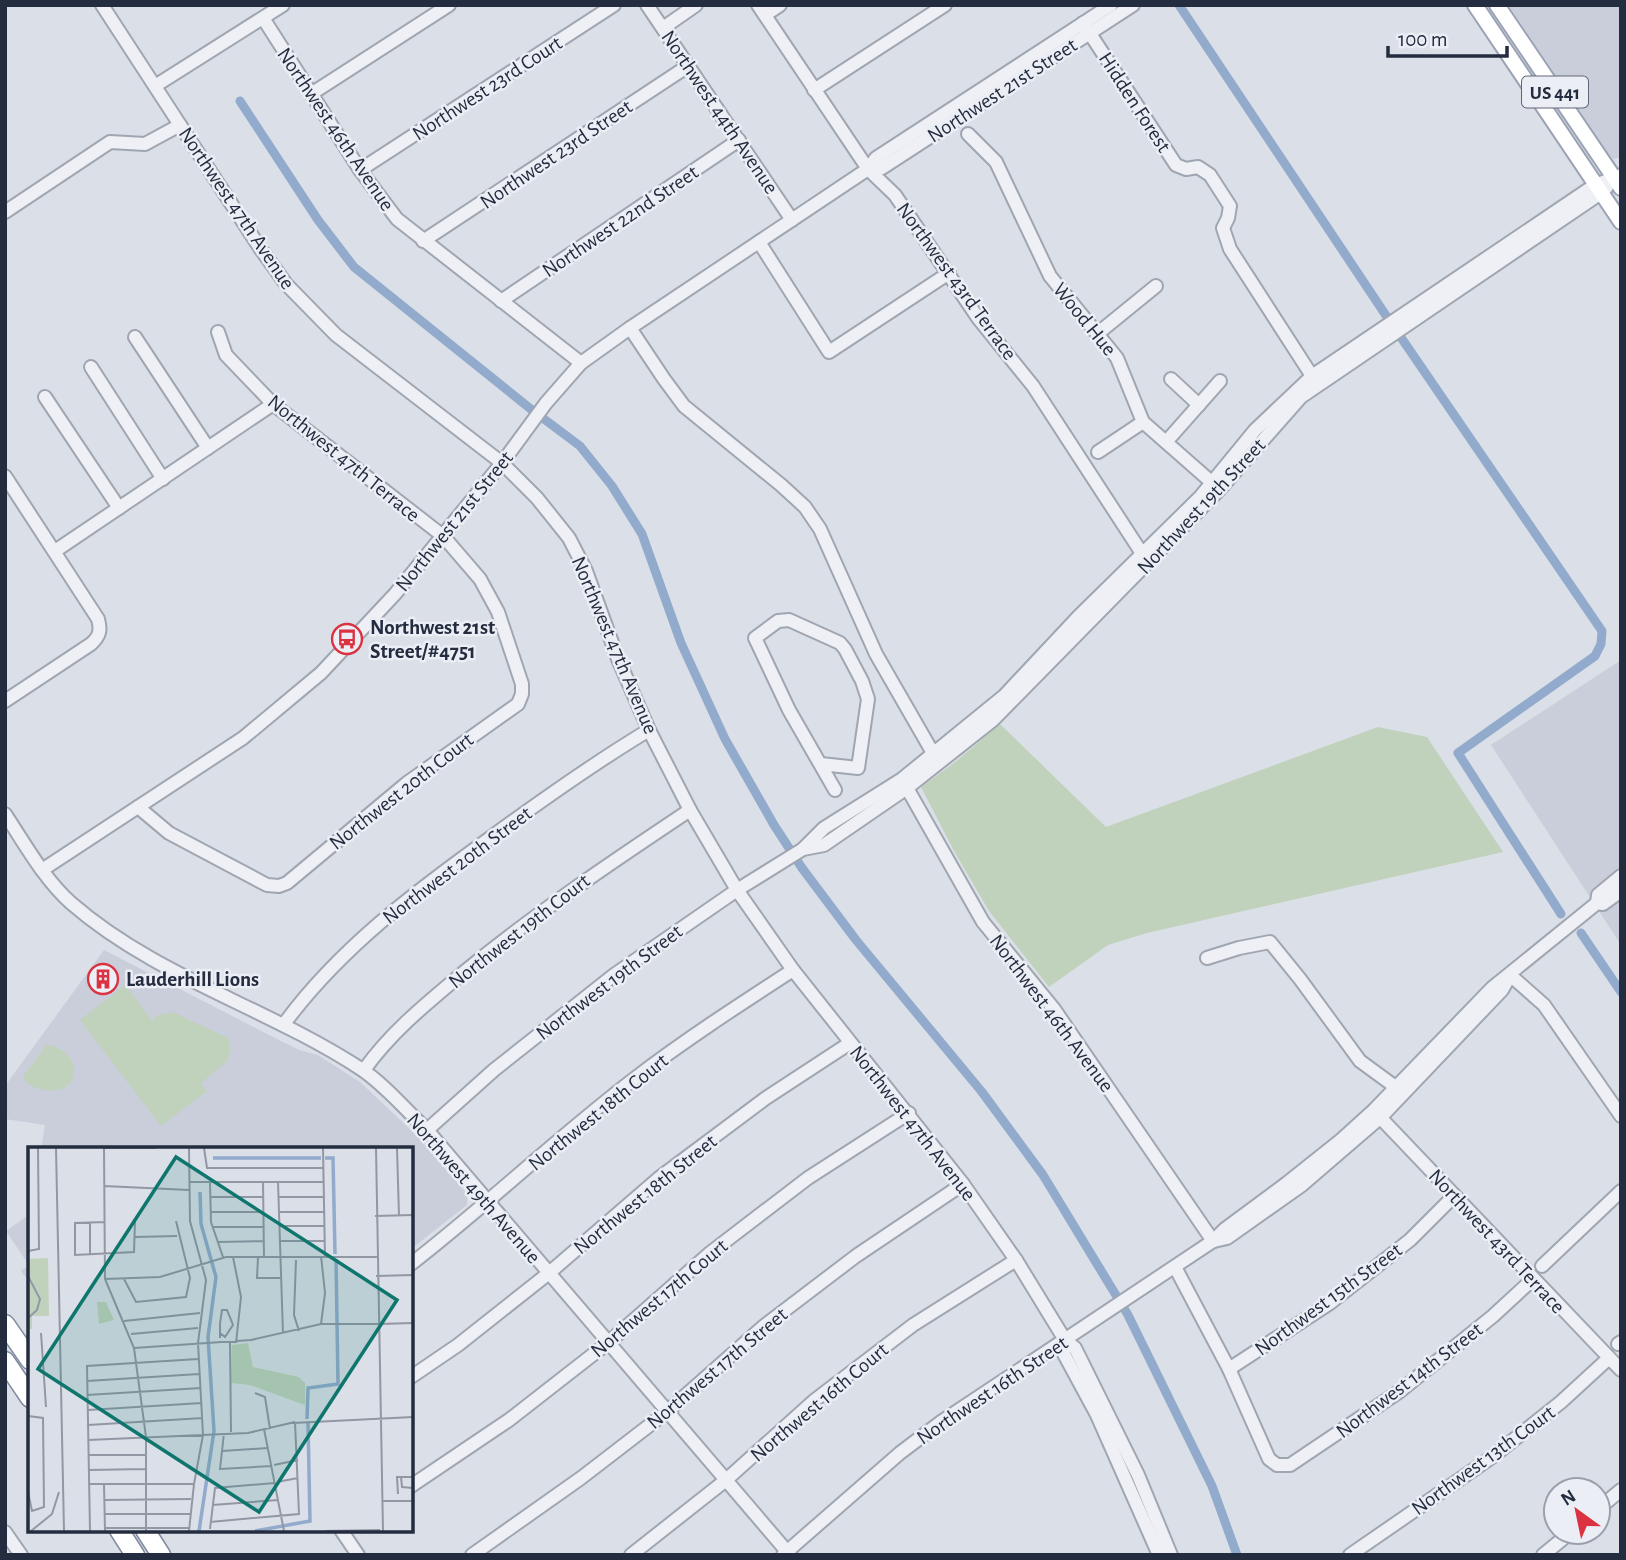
<svg xmlns="http://www.w3.org/2000/svg" width="1626" height="1560" font-family="'Alegreya Sans',sans-serif">
<style>
.built{fill:#c9ceda}
.green{fill:#c0d2bc}
.lines{fill:none;stroke-linecap:round;stroke-linejoin:round}
.canal{stroke:#92abcc;stroke-width:9}
.minor-casing{stroke:#a0a6b1;stroke-width:16}
.major-casing{stroke:#9aa3b4;stroke-width:18}
.highway-casing{stroke:#818b9f;stroke-width:21}
.minor{stroke:#eef0f5;stroke-width:12}
.major{stroke:#fff;stroke-width:14}
.highway{stroke:#fff;stroke-width:18}
.labels{text-anchor:middle;stroke-width:5;stroke-linejoin:round;paint-order:stroke}
.shield{fill:#ebeef5;stroke:#606676;stroke-width:2}
.shield-label{font-size:19px;font-weight:bold;fill:#242c3f}
.street-label{font-size:21px;fill:#242c3f;stroke:#ebeef5}
.poi-label{font-size:21px;font-weight:bold;fill:#242c3f;stroke:#ebeef5;text-anchor:start}
.inset-river{fill:none;stroke:#92abcc;stroke-width:3.5}
.inset-road{fill:none;stroke:#9297a4;stroke-width:2}
.view{fill:#0f766e;fill-opacity:0.15;stroke:#0f766e;stroke-width:3.5}
.inset-edge{fill:none;stroke:#242c3f;stroke-width:3.5}
</style>
<rect width="100%" height="100%" fill="#dbdfe7"/>
<g class="built">
<path d="M1508,5h113v152l-7,2 -3,-2z"/>
<path d="M1621,660v285l-130,-200z"/>
<path d="M104,950l171,88 24,12 19,5 42,27 54,51 53,61v11l-56,44v-100h-370l4,-24 -40,-6v-33z"/>
<path d="M30,1214v69l-9,-12 8,-6 -23,-34z"/>
</g>
<g class="green">
<path d="M1000,724l106,103 272,-100 49,10 76,115 -356,81 -39,12 -59,42 -60,-76 -35,-60 -33,-64 33,-24z"/>
<path d="M125,985l28,37 3,-6 17,-4 55,26 3,12 -4,11 -26,22 6,8 -46,35 -81,-106z"/>
<path d="M46,1045c40,4 37,56 -6,44 -8,-2 -13,-5 -17,-12z"/>
</g>
<g class="lines">
<g class="canal">
<path d="M1179,5l208,312 215,314 -1,13 -6,12 -137,97 103,161"/>
<path d="M240,101l78,119 36,47 178,143 48,36 32,40 30,48 39,109 44,96 49,86 28,43 54,72 126,152 61,83 85,140 84,171 25,69"/>
<path d="M1581,933l40,59"/>
</g>
<g class="minor-casing">
<g id="minor">
<path d="M102,5l158,243 26,36 50,51 166,128 35,35 32,40 17,33 32,88 31,71 41,80 47,80 56,80 170,214 53,76 49,80 10,8 63,127 33,80"/>
<path d="M647,5l145,215"/>
<path d="M758,5l110,164 27,26 83,123 55,68 110,169 5,4"/>
<path d="M765,15l15,-10"/>
<path d="M263,18l97,152 37,49 184,144"/>
<path d="M1083,23l93,142 10,4 12,-2 12,8 20,31 -2,12 -5,10 7,21 82,127"/>
<path d="M663,28l33,-23"/>
<path d="M155,86l128,-81"/>
<path d="M814,90l131,-85"/>
<path d="M311,94l138,-89"/>
<path d="M968,134l28,28 54,114 67,82 26,64 74,65"/>
<path d="M868,169l14,-1 251,-163"/>
<path d="M360,170l254,-165"/>
<path d="M5,212l105,-70 35,2 35,-19"/>
<path d="M423,241l265,-175"/>
<path d="M759,242l70,110 120,-79"/>
<path d="M501,301l238,-161"/>
<path d="M630,328l34,51 20,27 97,79 24,22 15,22 56,125 61,106"/>
<path d="M1097,334l59,-48"/>
<path d="M135,337l73,111"/>
<path d="M91,367l72,112"/>
<path d="M1171,379l28,26"/>
<path d="M45,397l74,111"/>
<path d="M1166,442l54,-61"/>
<path d="M1098,452l45,-30"/>
<path d="M5,476l93,143c3,11 2,17 -7,25l-86,57"/>
<path d="M55,551l218,-147"/>
<path d="M821,764l37,4 10,-69 -6,-18 -17,-32 -5,-6 -51,-23 -11,1 -23,17 34,72 46,80"/>
<path d="M903,781l80,141 71,87 159,232"/>
<path d="M138,807l31,26 98,52 12,1 8,-3 120,-100 111,-79 4,-10v-10l-24,-72 -18,-33 -37,-43 -170,-132 -47,-49 -8,-23"/>
<path d="M5,814c20,30 39,65 66,89 85,74 197,105 290,166 23,15 46,42 66,61l363,425"/>
<path d="M803,849l21,-4 83,-57 86,-68 227,-231 81,-92 300,-204 6,-6"/>
<path d="M42,870l201,-132 78,-65 74,-79 107,-131 44,-60 35,-40 49,-35 238,-159 8,-11 235,-153"/>
<path d="M1597,903l1,-8 23,-19"/>
<path d="M1207,958l32,-10 31,-6 30,37 60,82 41,30"/>
<path d="M1510,975l34,30 77,111"/>
<path d="M284,1024c55,-75 131,-132 206,-186 52,-38 104,-75 159,-108"/>
<path d="M364,1070c27,-38 63,-67 99,-97 73,-60 149,-111 227,-163"/>
<path d="M1375,1112l246,258"/>
<path d="M427,1130l67,-60 120,-95 123,-85 66,-41 21,-21 78,-49 102,-83 74,-79 122,-120 55,-67 57,-54 283,-191 26,-10"/>
<path d="M1214,1241l13,-3 75,-53 79,-68 121,-127 5,-9"/>
<path d="M411,1264c76,-59 146,-126 223,-185 51,-39 105,-74 159,-109"/>
<path d="M1542,1266l79,-75"/>
<path d="M1175,1267l54,102 40,90 8,6h13l110,-74 93,-75 39,-36"/>
<path d="M1065,1340l-1,14 33,61 62,140"/>
<path d="M1618,1344l3,-2"/>
<path d="M1229,1369l101,-66 80,-63 44,-44"/>
<path d="M411,1377l47,-32 91,-72 110,-95 107,-80 84,-55"/>
<path d="M411,1486l98,-66 100,-78 101,-89 98,-75 101,-65"/>
<path d="M1598,1509l23,-19"/>
<path d="M341,1530l17,25"/>
<path d="M5,1532l16,23"/>
<path d="M472,1555l109,-77 87,-67 96,-85 92,-70 107,-72"/>
<path d="M631,1555l95,-75 89,-80 98,-75 103,-65"/>
<path d="M783,1555l117,-102 41,-31 272,-181 12,-12 62,-46 54,-43 32,-29 119,-123 105,-85 6,1 18,-13"/>
<path d="M1350,1555l142,-98 69,-55 48,-44"/>
<path d="M1543,1555l28,-23"/>
</g>
</g>
<g class="major-casing">
<g id="major">
<path d="M1475,5l146,217"/>
<path d="M1497,5l124,183"/>
</g>
</g>
<g class="highway-casing">
<g id="highway">
<path d="M5,1324l25,36"/>
<path d="M5,1361l25,37"/>
<path d="M119,1530l16,25"/>
<path d="M145,1530l16,25"/>
</g>
</g>
<use href="#minor" class="minor"/>
<use href="#major" class="major"/>
<use href="#highway" class="highway"/>
</g>
<defs>
<g id="bus-ring" transform="scale(1.575)"><circle r="9.5" fill="#ebeef5" stroke="#db3241" stroke-width="1.5"/><path d="M-5-6H5V4H4V6H2V4H-2V6H-4V4H-5ZM-3.5-4V0h7V-4ZM-3.5 1.2v1.5H-2V1.2ZM2 1.2v1.5H3.5V1.2Z" fill="#db3241"/></g>
<g id="building-ring" transform="scale(1.575)"><circle r="9.5" fill="#ebeef5" stroke="#db3241" stroke-width="1.5"/><path d="M-4-6H4V6H1V3H-1V6H-4ZM-2.5-4.3h1.7v1.8h-1.7ZM.8-4.3h1.7v1.8H.8ZM-2.5-1h1.7V.8h-1.7ZM.8-1h1.7V.8H.8Z" fill="#db3241"/></g>
</defs>
<g fill-rule="evenodd">
<use href="#bus-ring" x="347" y="639"/>
<use href="#building-ring" x="103" y="979"/>
</g>
<g class="labels">
<rect class="shield" x="1522" y="76.5" width="66" height="31" rx="5"/>
<g class="shield-label">
<text x="1555" y="99">US 441</text>
</g>
<g class="street-label">
<text transform="translate(487 88) rotate(-33)" y="7">Northwest 23rd Court</text>
<text transform="translate(1002 90) rotate(-33)" y="7">Northwest 21st Street</text>
<text transform="translate(1135 102) rotate(57)" y="7">Hidden Forest</text>
<text transform="translate(720 112) rotate(56)" y="7">Northwest 44th Avenue</text>
<text transform="translate(336 129) rotate(56)" y="7">Northwest 46th Avenue</text>
<text transform="translate(556 154) rotate(-34)" y="7">Northwest 23rd Street</text>
<text transform="translate(237 208) rotate(56)" y="7">Northwest 47th Avenue</text>
<text transform="translate(620 221) rotate(-34)" y="7">Northwest 22nd Street</text>
<text transform="translate(957 281) rotate(54)" y="7">Northwest 43rd Terrace</text>
<text transform="translate(1085 319) rotate(51)" y="7">Wood Hue</text>
<text transform="translate(344 458) rotate(39)" y="7">Northwest 47th Terrace</text>
<text transform="translate(1201 506) rotate(-47)" y="7">Northwest 19th Street</text>
<text transform="translate(454 521) rotate(-51)" y="7">Northwest 21st Street</text>
<text transform="translate(615 645) rotate(67)" y="7">Northwest 47th Avenue</text>
<text transform="translate(401 791) rotate(-38)" y="7">Northwest 20th Court</text>
<text transform="translate(457 865) rotate(-37)" y="7">Northwest 20th Street</text>
<text transform="translate(519 931) rotate(-38)" y="7">Northwest 19th Court</text>
<text transform="translate(609 982) rotate(-37)" y="7">Northwest 19th Street</text>
<text transform="translate(1052 1013) rotate(53)" y="7">Northwest 46th Avenue</text>
<text transform="translate(598 1112) rotate(-39)" y="7">Northwest 18th Court</text>
<text transform="translate(913 1123) rotate(52)" y="7">Northwest 47th Avenue</text>
<text transform="translate(474 1188) rotate(49)" y="7">Northwest 49th Avenue</text>
<text transform="translate(645 1194) rotate(-39)" y="7">Northwest 18th Street</text>
<text transform="translate(1497 1241) rotate(47)" y="7">Northwest 43rd Terrace</text>
<text transform="translate(659 1298) rotate(-40)" y="7">Northwest 17th Court</text>
<text transform="translate(1328 1299) rotate(-36)" y="7">Northwest 15th Street</text>
<text transform="translate(717 1368) rotate(-40)" y="7">Northwest 17th Street</text>
<text transform="translate(1409 1380) rotate(-37)" y="7">Northwest 14th Street</text>
<text transform="translate(992 1390) rotate(-34)" y="7">Northwest 16th Street</text>
<text transform="translate(819 1402) rotate(-40)" y="7">Northwest 16th Court</text>
<text transform="translate(1483 1460) rotate(-36)" y="7">Northwest 13th Court</text>
</g>
<g class="poi-label">
<text x="370" y="634">Northwest 21st<tspan x="370" dy="24">Street/#4751</tspan></text>
<text x="126" y="986">Lauderhill Lions</text>
</g>
</g>
<g transform="translate(28 1147)">
<rect width="385" height="385" fill="#dbdfe7"/>
<path d="M20,111l1,58h-17v13h-4v-70zM69,155h9l8,18 -15,4zM220,196l5,24 46,10 6,6v22l-55,-20 -19,-2 1,-38z" fill="#c0d2bc"/>
<path class="inset-river" d="M185,11h108M297,11h8l2,96M279,272l1,-31 30,-4 -2,-125M171,384l15,-100 -6,-94 8,-60 -15,-53 -1,-32M227,384l55,-10 -2,-98"/>
<path class="inset-road" d="M28,1l8,383M76,1l1,131 29,69 12,89v94M76,1h52M161,1l1,73 16,59 -8,63 5,92 -9,49M176,1l3,20h116M295,1l2,110M348,1l7,383M369,1l2,68M161,35h135M235,35l1,75M250,35l5,152M182,36l1,39 12,35M76,39l85,4M182,50h53M250,50h46M182,65h53M250,65h46M347,69l38,-1M62,75v34M77,75l-30,1v32l59,-3 1,-30M251,79h45M184,80h52M107,90l42,-1M251,94h46M189,95l47,-1M0,104l11,-2 -1,-101M205,110l8,40 -5,46M230,110l-1,21h24M268,113l-2,55 5,16M0,129l12,23 -3,11 -9,8M348,129l37,-1M77,132l55,-2 66,-20h152M96,132l12,23 50,-5 4,-19 -14,-57M96,174l76,-8M293,177l4,-31 -4,-37M351,177l34,-1M13,186l5,74M103,187l67,-6M192,191v-15l2,-13h5l6,15 -8,12 -5,-4M202,195l1,90M106,201l117,-8 70,-16h58M59,234l112,-7M227,246l10,4 5,32M59,248l114,-7M60,263l114,-7M0,269l15,2 1,89 -12,4 -4,-19M265,276l120,-6M60,278l115,-7M236,282l20,102M196,286l-4,36 51,-3M60,293l160,-7 47,-11M194,304l46,-3M60,308h58M246,318l24,-5M61,323l57,-1M373,330l1,10 11,1M249,335l21,-4M61,337h105M76,337l1,47M370,347l-1,-17h16M76,353l87,-1M355,354h30M184,358l66,-5M77,367h85M182,375l89,-8 -4,-92M77,381h84M182,382l5,-41 60,-5M3,384l21,-17 7,-22M62,384l-3,-165 111,-7M161,384l5,-47M297,384l55,-1"/>
<path class="view" d="M148,10l221,143 -138,212 -221,-143z"/>
<rect width="385" height="385" class="inset-edge"/>
</g>
<rect width="1626" height="1560" fill="none" stroke="#242c3f" stroke-width="14"/>
<g transform="translate(1577 1511) rotate(327)"><circle r="33" fill="#ebeef5" stroke="#9ba0ac" stroke-width="2"/>
<path d="M0-5L12 26L0 18L-12 26Z" fill="#db3241"/>
<text y="-10" font-size="19" font-weight="bold" text-anchor="middle" fill="#242c3f">N</text>
</g>
<path d="M1388 46v10h119v-10" fill="none" stroke="#242c3f" stroke-width="3.5"/>
<text x="1398" y="46" font-size="21" fill="#242c3f" stroke="#ebeef5" stroke-width="5" paint-order="stroke">100 m</text>
</svg>
